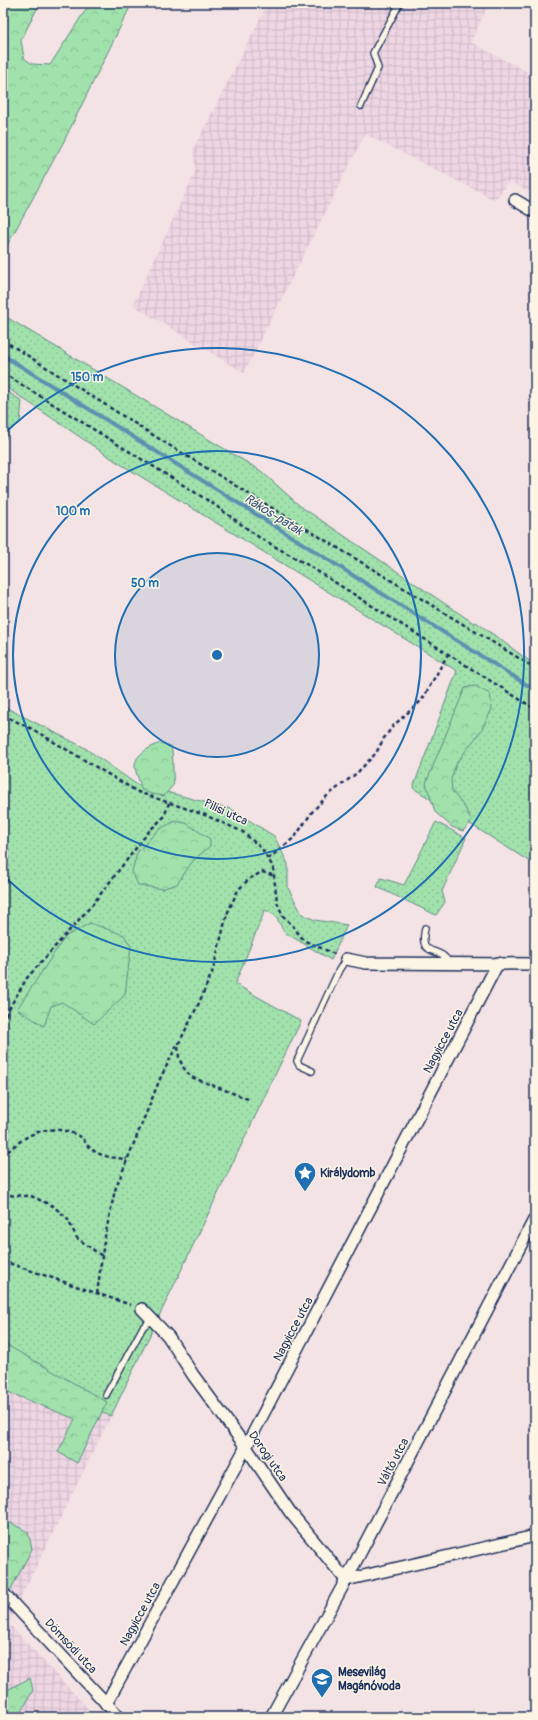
<svg xmlns="http://www.w3.org/2000/svg" width="538" height="1720" font-family="Pangolin,sans-serif">
<style>
.industrial{fill:url(#industrial-grid)}
.grass{fill:url(#grass-dots);stroke:#5e8885}
.forest{fill:url(#forest-crowns);stroke:#5e8885}
.lines{fill:none;stroke-linecap:round;stroke-linejoin:round}
.stream{stroke:#5c91b1;stroke-width:4}
.service-casing{stroke:#1b2f5e;stroke-width:8}
.minor-casing{stroke:#1b2f5e;stroke-width:14}
.path{stroke:#1b2f5e;stroke-width:2.5;stroke-dasharray:4 3;stroke-linecap:butt}
.service{stroke:#fcf5e5;stroke-width:5.5}
.minor{stroke:#fcf5e5;stroke-width:11}
.ring{fill:none;stroke:#1f6fb2;stroke-width:2}
.labels{text-anchor:middle;stroke-width:3;stroke-linejoin:round;paint-order:stroke}
.street-label{font-size:12px;fill:#1b2f5e;stroke:#fcf5e5}
.poi-label{font-size:12px;font-weight:bold;fill:#1b2f5e;stroke:#fcf5e5;text-anchor:start}
.water-label{font-size:13px;font-style:italic;fill:#365880;stroke:#fcf5e5}
.centre{fill:#1f6fb2;stroke:#fcf5e5;stroke-width:2}
.ring-label{font-size:12px;text-anchor:middle;font-weight:bold;fill:#1f6fb2;stroke:#fcf5e5;stroke-width:3;stroke-linejoin:round;paint-order:stroke}
</style>
<defs>
<pattern id="industrial-grid" width="8" height="8" patternUnits="userSpaceOnUse"><rect width="8" height="8" fill="#eed6e3"/><path d="M0 4h8M4 0v8" fill="none" stroke="#ccb8c5"/></pattern>
<pattern id="grass-dots" width="8" height="8" patternUnits="userSpaceOnUse"><rect width="8" height="8" fill="#a1e2ac"/><path d="M2 2h.1M6 6h.1" fill="none" stroke="#8ac296" stroke-width="1.8" stroke-linecap="round"/></pattern>
<pattern id="forest-crowns" width="20" height="18" patternUnits="userSpaceOnUse"><rect width="20" height="18" fill="#a1e2ac"/><path d="M2 6a3 3 0 1 1 6 0M12 15a3 3 0 1 1 6 0" fill="none" stroke="#8ac296"/></pattern>
</defs>
<rect width="100%" height="100%" fill="#f4e3e4"/>
<filter id="ink" filterUnits="userSpaceOnUse"><feTurbulence type="fractalNoise" baseFrequency=".025" numOctaves="2"/><feDisplacementMap in="SourceGraphic" scale="8" xChannelSelector="R" yChannelSelector="G"/><feConvolveMatrix kernelMatrix="1 2 1 2 8 2 1 2 1" color-interpolation-filters="sRGB"/></filter>
<g filter="url(#ink)">
<g class="industrial">
<path d="M268,3h221l-18,39 64,34v119l-26,-14 -14,19 -130,-66 -121,239 -111,-68 63,-135 -3,-20z"/>
<path d="M3,1376l108,40 -103,207 88,94h-93z"/>
</g>
<g class="grass">
<path d="M3,315l258,156 39,35 175,118 1,-2 59,43v200l-122,-77 44,-117 -343,-211 -111,-75z"/>
<path d="M3,389l19,12 -2,22 -10,6 -7,15z"/>
<path d="M3,706l82,42 51,36 95,25 43,27 14,28v24l14,26 13,6 32,5 -16,35 -47,-28 -8,-16 -11,-6 -30,74 66,37 -190,395 -108,-40z"/>
<path d="M436,822l30,16 -24,53 3,11 -9,13 -59,-28 4,-9 23,7z"/>
</g>
<g class="forest">
<path d="M5,3h35l-19,37 3,18 8,6 18,1 40,-62h42l-68,138 -61,112v-245z"/>
<path d="M475,686l15,8 2,15 -11,22 -24,31 -6,17 1,12 13,17 7,13 -9,10 -11,-4 -17,-15 -9,-29 39,-95z"/>
<path d="M160,743l11,3c3,13 1,25 3,38l-10,12 -13,-2 -10,-5c-1,-8 -5,-14 -6,-22 -1,-13 16,-20 25,-24z"/>
<path d="M535,744v52l-3,-2 1,-49z"/>
<path d="M175,821l11,2 24,16v7l-18,16 -15,22 -15,5 -24,-4 -6,-14 5,-18 21,-23z"/>
<path d="M90,923l34,12 7,11 -6,49 -31,29 -32,-22 -11,4 -7,20 -27,-17 48,-72z"/>
<path d="M3,1343l104,59 -30,61 -19,-11 17,-33 -72,-29z"/>
<path d="M3,1519l25,13 4,17 -29,55z"/>
<path d="M30,1678l3,12 -14,27h-16v-25z"/>
</g>
<g class="lines">
<path class="stream" d="M3,355l532,335"/>
<g class="service-casing">
<g id="service">
<path d="M361,106l17,-38 -5,-15 27,-50"/>
<path d="M425,928c-7,32 15,16 24,35"/>
<path d="M312,1071l-13,-6 -2,-4 42,-91 7,-11"/>
<path d="M106,1395l37,-68 9,-8"/>
</g>
</g>
<g class="minor-casing">
<g id="minor">
<path d="M515,200l20,12"/>
<path d="M346,959l20,4 169,1"/>
<path d="M142,1309l26,27 25,39 53,72 44,65 56,68 189,-44"/>
<path d="M3,1593l116,124"/>
<path d="M106,1704l140,-257 252,-484"/>
<path d="M271,1717l75,-137 189,-362"/>
</g>
</g>
<g class="path">
<path d="M3,340l169,107 363,221"/>
<path d="M3,373l209,130 48,35 46,26 229,145"/>
<path d="M3,715l29,14 106,63 67,23 38,17 19,17 11,18 4,35 6,14 10,10 10,14 34,15"/>
<path d="M268,859l27,-22 17,-25 15,-16 30,-23 19,-20 8,-15 10,-13 28,-25 26,-46"/>
<path d="M3,1022l4,-10 20,-34 65,-73 58,-75 14,-13 5,-14"/>
<path d="M248,1099l-57,-22 -8,-10 -4,-9 -1,-13 21,-42 14,-33 14,-56 11,-24 11,-11 13,-7 13,4"/>
<path d="M3,1157c21,-23 45,-36 76,-21 5,2 6,8 10,11 10,10 25,11 38,12"/>
<path d="M3,1195l28,1 22,10 14,12 10,20 25,18"/>
<path d="M3,1261l128,44"/>
<path d="M97,1294l7,-53 11,-51 45,-111 17,-34"/>
</g>
<use href="#service" class="service"/>
<use href="#minor" class="minor"/>
</g>
</g>
<circle cx="217" cy="655" r="102" fill="#1f6fb2" fill-opacity=".12"/>
<g class="ring">
<circle cx="217" cy="655" r="102"/>
<circle cx="217" cy="655" r="204"/>
<path d="M4 434A307 307 0 1 1 4 876"/>
</g>
<defs>
<g id="sight-pin" transform="scale(1.15)"><path d="M0 17L-7.5 6A9.5 9.5 0 1 1 7.5 6Z" fill="#1f6fb2" stroke="#fcf5e5"/><path d="M0-6L1.8-2.2L6-1.7L2.9 1.2L3.7 5.4L0 3.3L-3.7 5.4L-2.9 1.2L-6-1.7L-1.8-2.2Z" fill="#fff"/></g>
<g id="school-pin" transform="scale(1.15)"><path d="M0 17L-7.5 6A9.5 9.5 0 1 1 7.5 6Z" fill="#1f6fb2" stroke="#fcf5e5"/><path d="M0-5L7-2L0 1L-7-2ZM-4 1L0 2.5L4 1V4Q0 6-4 4Z" fill="#fff"/></g>
</defs>
<g fill-rule="evenodd">
<use href="#sight-pin" x="305" y="1173"/>
<use href="#school-pin" x="322" y="1679"/>
</g>
<g class="labels">
<g class="street-label">
<text transform="translate(226 812) rotate(25)" y="4">Pilisi utca</text>
<text transform="translate(443 1041) rotate(-62)" y="4">Nagyicce utca</text>
<text transform="translate(293 1329) rotate(-62)" y="4">Nagyicce utca</text>
<text transform="translate(268 1456) rotate(55)" y="4">Dorogi utca</text>
<text transform="translate(393 1462) rotate(-62)" y="4">Váltó utca</text>
<text transform="translate(140 1614) rotate(-61)" y="4">Nagyicce utca</text>
<text transform="translate(71 1646) rotate(47)" y="4">Dömsödi utca</text>
</g>
<g class="poi-label">
<text x="320" y="1177">Királydomb</text>
<text x="338" y="1676">Mesevilág<tspan x="338" dy="14">Magánóvoda</tspan></text>
</g>
<g class="water-label">
<text transform="translate(274 514) rotate(32)" y="5">Rákos-patak</text>
</g>
</g>
<circle cx="217" cy="655" r="6" class="centre"/>
<g class="ring-label">
<text x="87" y="381">150 m</text>
<text x="73" y="515">100 m</text>
<text x="145" y="587">50 m</text>
</g>
<rect width="538" height="1720" fill="none" stroke="#fcf5e5" stroke-width="16"/>
<rect x="8" y="8" width="522" height="1704" fill="none" stroke="#1b2f5e" stroke-width="1.5" filter="url(#ink)"/>
</svg>
